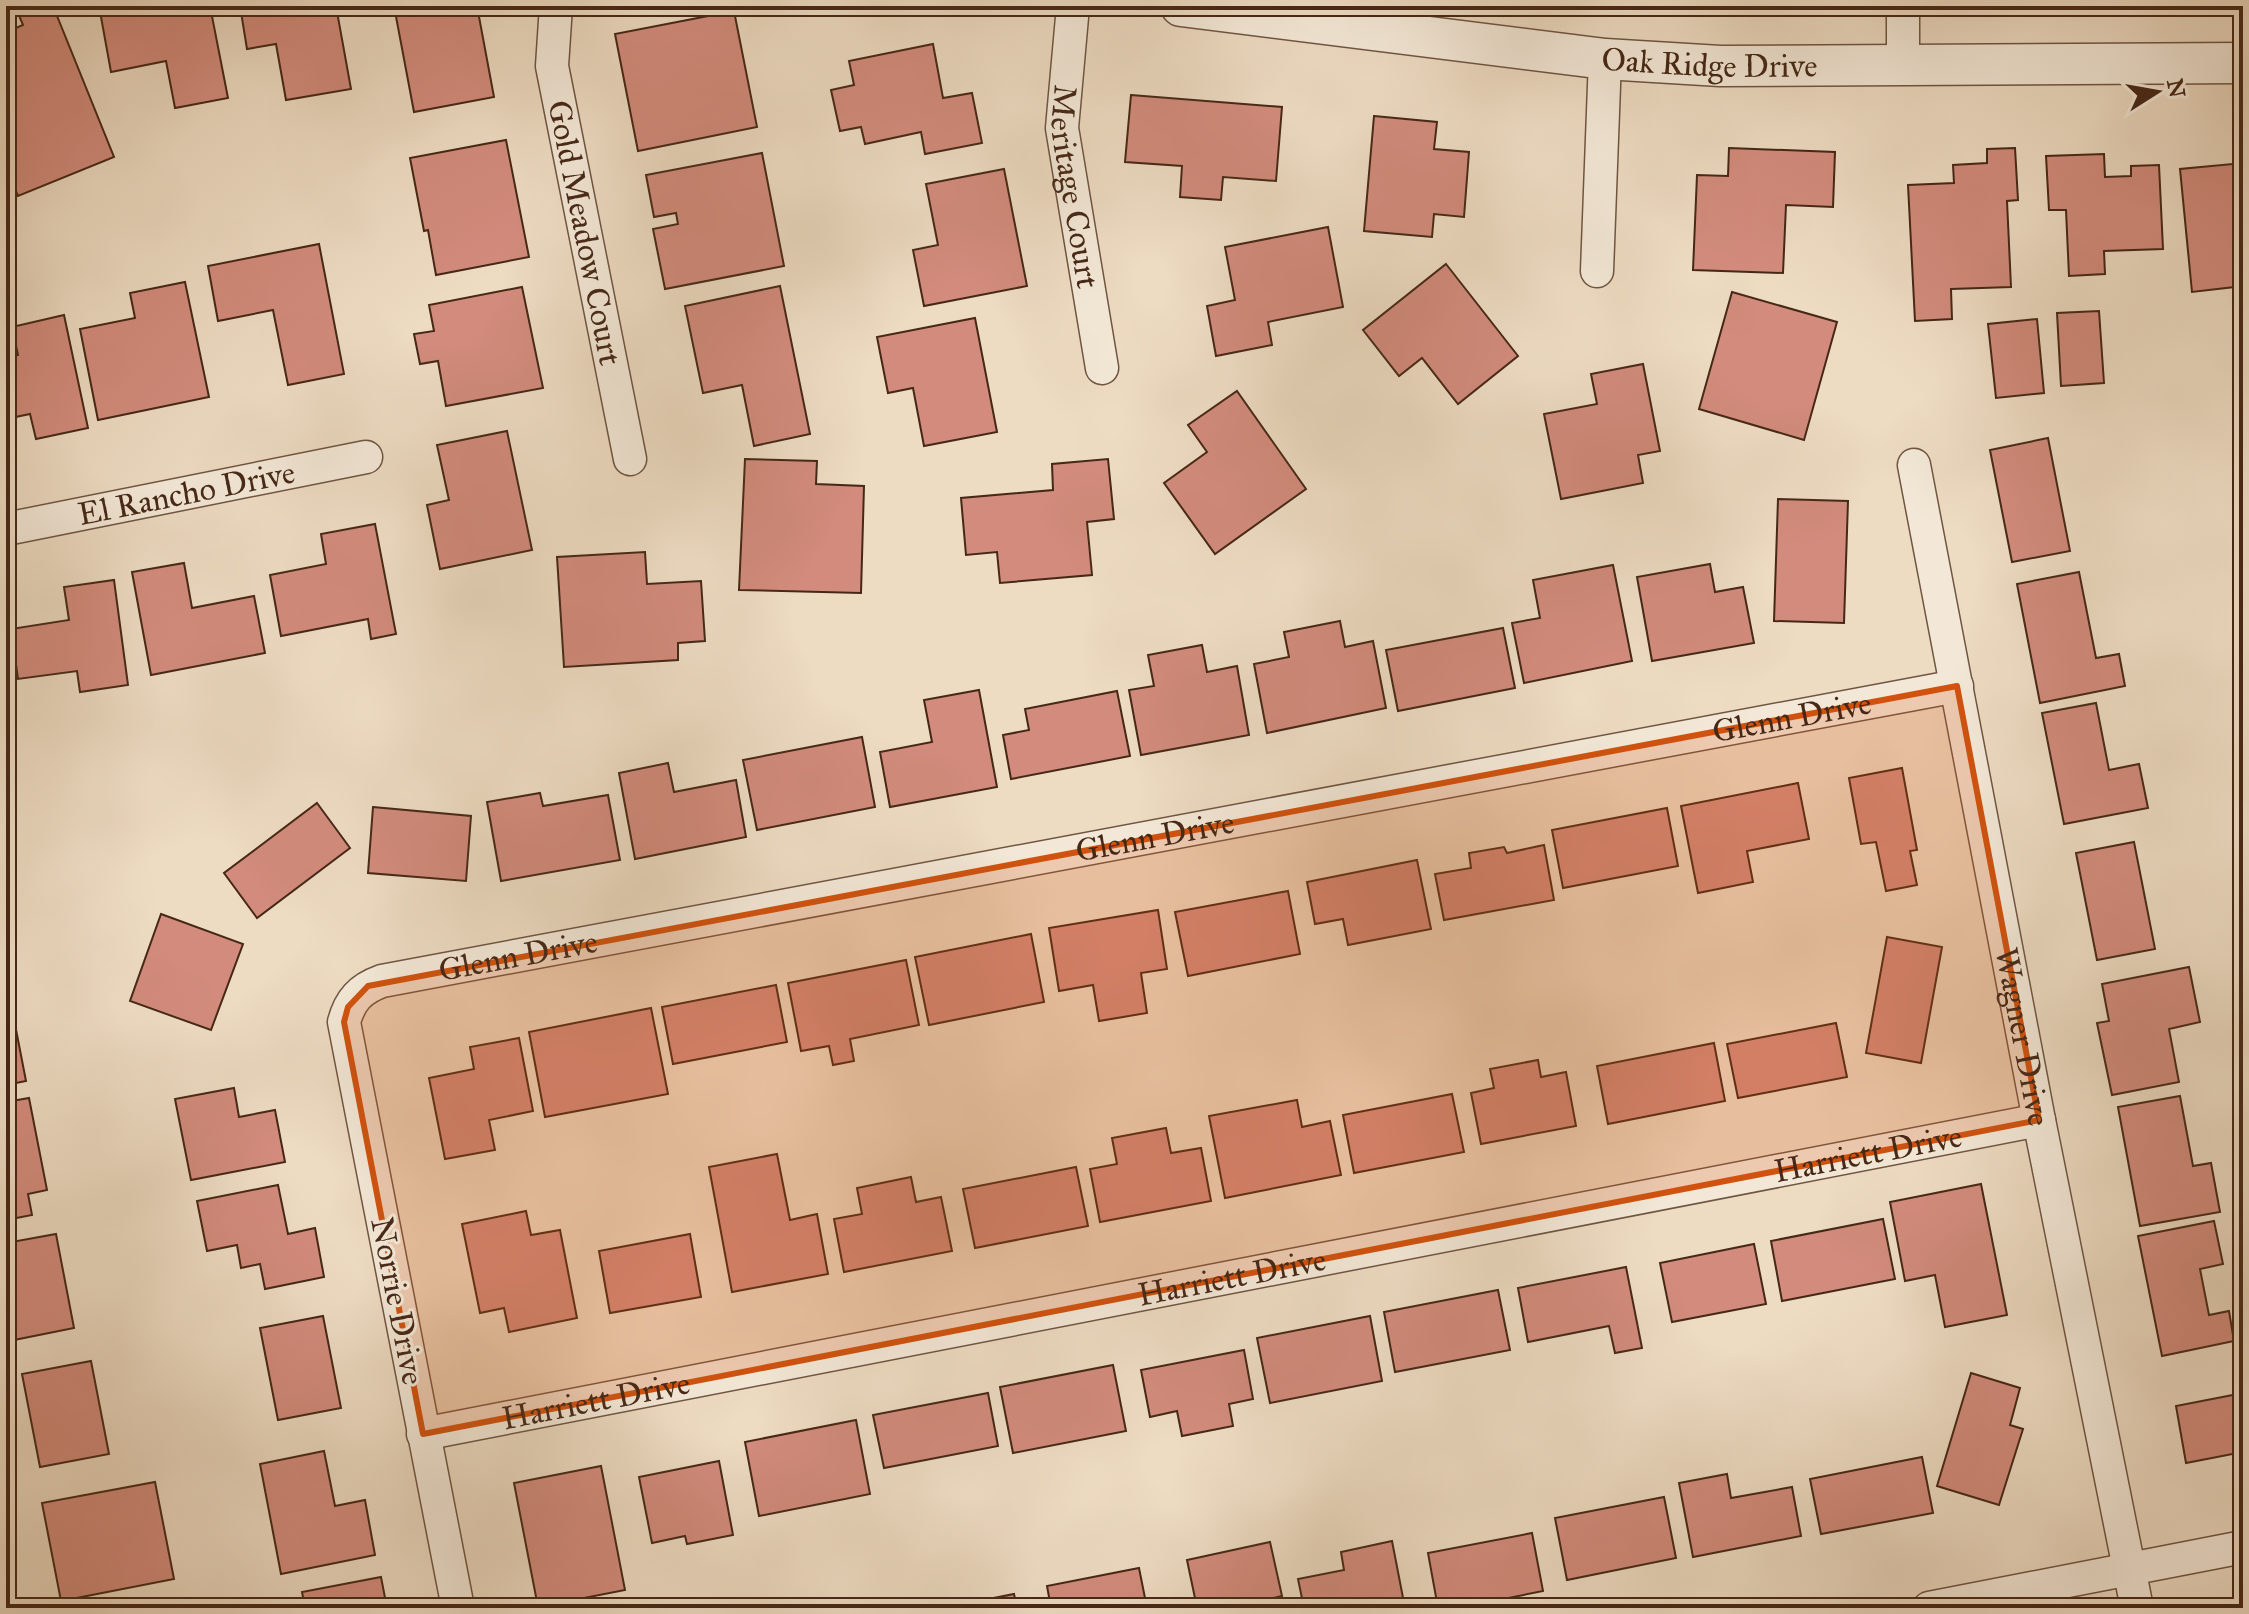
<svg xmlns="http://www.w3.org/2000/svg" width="2249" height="1614" font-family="'IM FELL Great Primer',serif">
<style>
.building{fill:#d28b7c;stroke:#462817;stroke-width:2}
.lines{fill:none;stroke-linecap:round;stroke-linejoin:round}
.minor-casing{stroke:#705542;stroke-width:35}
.tertiary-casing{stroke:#705542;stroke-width:43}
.minor{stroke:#f3e8d7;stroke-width:32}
.tertiary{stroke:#f3e8d7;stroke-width:40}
.marked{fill:#d0520e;fill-opacity:0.2;stroke:#d0520e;stroke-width:6;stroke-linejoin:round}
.labels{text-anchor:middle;stroke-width:6;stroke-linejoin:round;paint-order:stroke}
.street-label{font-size:32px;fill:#462817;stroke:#f3e8d7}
</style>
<rect width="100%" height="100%" fill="#eddbc2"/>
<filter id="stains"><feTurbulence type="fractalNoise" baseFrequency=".0025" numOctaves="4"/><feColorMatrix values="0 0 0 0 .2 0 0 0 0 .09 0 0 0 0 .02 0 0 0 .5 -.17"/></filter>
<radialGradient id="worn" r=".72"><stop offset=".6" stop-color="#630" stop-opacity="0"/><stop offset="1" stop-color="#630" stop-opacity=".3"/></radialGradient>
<g class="building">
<path d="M15,6h38l61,151 -96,39 -12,-30v-104l4,-2 -4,-10v-18l17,-7z"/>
<path d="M99,6h111l18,92 -53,10 -9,-47 -55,11z"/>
<path d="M240,6h96l15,83 -65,11 -10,-56 -29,5z"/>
<path d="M394,6h83l17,91 -80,15z"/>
<path d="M734,11l23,116 -119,24 -23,-117z"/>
<path d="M933,44l10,54 29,-5 10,50 -57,11 -4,-22 -56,12 -4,-17 -21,4 -9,-41 23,-5 -5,-24z"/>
<path d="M1131,95l151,12 -6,74 -53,-4 -2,23 -41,-3 2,-31 -57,-4z"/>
<path d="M1374,116l63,6 -3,27 35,3 -5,65 -30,-3 -2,23 -68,-6z"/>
<path d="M506,140l23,117 -93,18 -8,-45 -4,1 -14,-73z"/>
<path d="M1729,148l106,4 -2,55 -47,-2 -3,68 -90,-3 4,-95 31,1z"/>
<path d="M2015,148l3,52 -11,1 4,86 -60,2 1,30 -37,2 -7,-136 46,-2 -1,-18 34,-2v-14z"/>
<path d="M762,153l22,113 -119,23 -12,-60 25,-5 -2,-11 -22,4 -8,-42z"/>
<path d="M2104,154l1,23 26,-1v-10l28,-1 4,84 -59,2 1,23 -36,2 -3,-66h-17l-3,-54z"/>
<path d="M2243,163v123l-51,6 -12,-123z"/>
<path d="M1004,169l23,117 -103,20 -11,-56 25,-5 -12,-61z"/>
<path d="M1328,227l15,80 -75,15 4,23 -56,11 -9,-50 28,-6 -10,-53z"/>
<path d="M319,244l25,130 -56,11 -15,-75 -55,11 -10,-55z"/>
<path d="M1446,264l72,92 -60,48 -36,-46 -23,18 -36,-46z"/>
<path d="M185,282l24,115 -111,23 -18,-91 55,-11 -5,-25z"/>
<path d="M780,286l30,148 -56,12 -12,-61 -39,8 -18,-87z"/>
<path d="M522,287l21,101 -97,18 -8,-45 -18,3 -6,-30 20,-3 -5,-26z"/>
<path d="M1732,292l105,30 -33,118 -105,-31z"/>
<path d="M2099,311l5,72 -43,3 -4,-73z"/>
<path d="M64,315l24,113 -52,11 -6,-25 -24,5v-62l12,-2 -6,-28z"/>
<path d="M975,318l22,114 -73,14 -11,-58 -25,5 -11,-56z"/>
<path d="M2037,319l7,74 -48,5 -8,-74z"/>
<path d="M1643,364l17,87 -22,4 5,28 -82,16 -17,-85 53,-10 -6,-30z"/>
<path d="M1237,391l69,98 -91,65 -51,-71 43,-31 -19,-27z"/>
<path d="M507,431l25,119 -92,19 -13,-64 22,-5 -12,-55z"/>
<path d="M2048,438l22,113 -58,11 -22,-112z"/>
<path d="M745,459l72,2 -1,23 48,2 -3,107 -122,-3z"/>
<path d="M1108,459l6,60 -27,3 5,53 -92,8 -3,-31 -31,3 -5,-57 92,-8 -1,-26z"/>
<path d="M1778,499l70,2 -4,122 -70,-2z"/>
<path d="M375,524l21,110 -25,5 -3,-20 -87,17 -11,-61 56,-11 -5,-30z"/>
<path d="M645,552l2,32 54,-3 4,60 -27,2v17l-114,7 -7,-110z"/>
<path d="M184,563l8,45 62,-12 11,57 -114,22 -19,-103z"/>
<path d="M1710,564l5,28 28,-5 11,56 -102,18 -15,-84z"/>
<path d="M1613,565l19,96 -108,22 -12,-60 28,-5 -7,-38z"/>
<path d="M2079,572l17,86 23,-4 6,32 -85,17 -23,-119z"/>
<path d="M114,580l14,105 -48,7 -3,-21 -59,8 -7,-50 58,-9 -5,-33z"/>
<path d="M1340,621l5,26 28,-6 13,67 -119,25 -13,-69 35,-7 -5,-25z"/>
<path d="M1503,628l12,60 -117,23 -12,-61z"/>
<path d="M1202,645l5,27 30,-6 12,69 -108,20 -12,-65 25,-4 -6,-31z"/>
<path d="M979,690l18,97 -107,20 -10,-55 52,-10 -8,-42z"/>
<path d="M1117,691l13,65 -119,23 -8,-44 26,-5 -4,-21z"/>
<path d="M2096,703l13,67 30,-6 9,44 -84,16 -22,-111z"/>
<path d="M862,737l13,70 -118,23 -14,-70z"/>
<path d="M668,763l6,29 62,-12 10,57 -111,22 -16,-86z"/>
<path d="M1902,768l15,82 -7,1 7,34 -31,6 -10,-49 -15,2 -12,-66z"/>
<path d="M1798,783l11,56 -62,12 6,31 -55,11 -17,-87z"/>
<path d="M540,793l3,13 65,-11 12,65 -119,21 -14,-79z"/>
<path d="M317,803l33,45 -93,70 -33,-45z"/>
<path d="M373,807l98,9 -5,65 -98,-8z"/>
<path d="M1667,808l11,58 -115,22 -11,-58z"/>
<path d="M2134,842l21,107 -58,11 -21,-107z"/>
<path d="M1544,845l10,55 -110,20 -9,-46 36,-6 -2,-15 35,-6 3,6z"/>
<path d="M1417,860l14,69 -83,16 -5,-26 -28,5 -8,-42z"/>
<path d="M1288,891l12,63 -112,22 -13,-64z"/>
<path d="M1158,910l9,59 -26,4 6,40 -48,8 -6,-36 -34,6 -10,-63z"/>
<path d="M161,914l82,30 -32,86 -81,-29z"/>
<path d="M6,916l7,34 -7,1z"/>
<path d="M1031,934l13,68 -115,23 -14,-68z"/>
<path d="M1887,937l55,10 -21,116 -55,-10z"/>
<path d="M906,960l13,65 -69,14 4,22 -21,4 -4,-19 -28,5 -13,-68z"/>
<path d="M2189,967l11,55 -31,7 10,53 -67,13 -15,-72 12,-2 -7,-37z"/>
<path d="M6,978l20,103 -20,4z"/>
<path d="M776,985l11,57 -114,22 -11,-57z"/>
<path d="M651,1008l17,86 -123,23 -16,-85z"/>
<path d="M1836,1023l11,54 -109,21 -11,-54z"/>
<path d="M519,1038l14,73 -44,9 6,30 -50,9 -16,-81 45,-9 -4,-22z"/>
<path d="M1714,1043l11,58 -117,23 -11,-58z"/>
<path d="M1538,1060l3,17 25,-5 10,54 -95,18 -10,-51 23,-5 -4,-19z"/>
<path d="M234,1088l5,29 36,-7 10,52 -94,18 -16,-81z"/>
<path d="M1452,1094l12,58 -110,21 -11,-58z"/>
<path d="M2180,1096l13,70 18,-3 9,49 -80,14 -22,-119z"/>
<path d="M29,1098l18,92 -19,4 4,21 -26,5v-118z"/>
<path d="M1297,1100l5,27 28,-6 11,54 -116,23 -16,-82z"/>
<path d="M1166,1128l5,25 30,-5 10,53 -111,21 -10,-53 27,-5 -5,-26z"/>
<path d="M777,1154l13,66 27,-6 11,60 -96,18 -23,-125z"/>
<path d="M1076,1167l12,59 -113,22 -12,-59z"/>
<path d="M911,1177l5,25 25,-5 11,54 -108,21 -10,-53 28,-5 -5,-26z"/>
<path d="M1981,1184l26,131 -62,12 -10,-52 -30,6 -15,-79z"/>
<path d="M278,1185l10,49 27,-6 9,49 -59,12 -5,-25 -19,4 -4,-23 -30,6 -10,-50z"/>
<path d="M526,1211l5,24 29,-5 17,88 -68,14 -5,-24 -24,5 -18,-89z"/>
<path d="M1883,1219l12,60 -113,22 -11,-60z"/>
<path d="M2214,1221l9,43 -23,5 9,46 20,-4 5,30 -72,15 -24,-120z"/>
<path d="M56,1234l18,94 -60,12 -8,-41v-56z"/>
<path d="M690,1234l11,63 -91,16 -11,-62z"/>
<path d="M1754,1244l12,60 -94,18 -12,-59z"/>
<path d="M1626,1267l16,81 -27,5 -6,-27 -81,16 -10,-54z"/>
<path d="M1498,1290l12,60 -115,22 -11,-60z"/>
<path d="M323,1316l18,92 -63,12 -18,-92z"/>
<path d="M1370,1316l12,65 -112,22 -13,-65z"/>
<path d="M1244,1350l9,49 -24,5 4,22 -51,10 -5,-25 -27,6 -9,-47z"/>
<path d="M91,1361l18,93 -69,13 -18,-93z"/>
<path d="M1113,1365l13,66 -113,22 -13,-66z"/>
<path d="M1971,1373l49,15 -10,37 13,4 -24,76 -62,-19z"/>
<path d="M988,1393l10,53 -114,22 -11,-53z"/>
<path d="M2243,1393v59l-57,11 -10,-57z"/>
<path d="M856,1420l14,74 -111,22 -14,-74z"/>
<path d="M324,1451l11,55 30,-6 10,55 -94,19 -21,-110z"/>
<path d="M1922,1457l11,56 -112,21 -11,-55z"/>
<path d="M719,1461l14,74 -46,9 -2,-8 -33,7 -13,-66z"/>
<path d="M601,1466l24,124 -87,17 -24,-124z"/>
<path d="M1727,1474l4,24 61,-11 9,49 -108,21 -14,-74z"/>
<path d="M155,1482l19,97 -113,22 -19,-98z"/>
<path d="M1664,1497l12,61 -109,22 -12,-62z"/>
<path d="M1532,1533l11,58 -85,17h-20l-10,-55z"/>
<path d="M1392,1541l13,67h-101l-6,-29 46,-9 -3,-18z"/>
<path d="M1270,1542l12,54 -52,12h-46l-1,-3 13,-2 -9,-43z"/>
<path d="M1139,1568l8,40h-96l-4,-22z"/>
<path d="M381,1577l6,31h-82l-3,-16z"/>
<path d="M1014,1594l3,14h-74z"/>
</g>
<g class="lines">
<g class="minor-casing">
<g id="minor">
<path id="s1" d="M556,6l-4,60 78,393"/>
<path id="s2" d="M1073,6l-11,122 40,240"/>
<path d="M1903,6v59"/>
<path d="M1597,271l8,-212"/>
<path id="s3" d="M1914,465l125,655 98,488"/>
<path id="s4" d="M6,529l360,-72"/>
<path id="s5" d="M423,1434l1616,-314"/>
<path id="s6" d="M458,1608l-114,-586c6,-22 16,-33 38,-41l1575,-295"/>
<path d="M1929,1608l314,-61"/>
</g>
</g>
<g class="tertiary-casing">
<g id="tertiary">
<path id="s7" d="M1181,6l424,53 115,7 523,-3"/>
</g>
</g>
<use href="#minor" class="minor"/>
<use href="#tertiary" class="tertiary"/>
</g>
<path class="marked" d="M1957,686l82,434 -1616,314 -79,-412 4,-15 20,-21z"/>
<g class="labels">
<g class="street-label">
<text dy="11" stroke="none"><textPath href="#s7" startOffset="532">Oak Ridge Drive</textPath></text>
<text dy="11" stroke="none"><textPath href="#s2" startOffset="182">Meritage Court</textPath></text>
<text dy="11" stroke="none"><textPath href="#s1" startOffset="230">Gold Meadow Court</textPath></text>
<text dy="11" stroke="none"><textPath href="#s4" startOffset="184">El Rancho Drive</textPath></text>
<text dy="11" stroke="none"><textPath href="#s6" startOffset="2090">Glenn Drive</textPath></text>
<text dy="11" stroke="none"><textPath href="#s6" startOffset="1442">Glenn Drive</textPath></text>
<text dy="11" stroke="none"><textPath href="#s6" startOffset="794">Glenn Drive</textPath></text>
<text dy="11" stroke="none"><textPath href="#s3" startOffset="582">Wagner Drive</textPath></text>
<text dy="11" stroke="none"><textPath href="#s5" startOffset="1472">Harriett Drive</textPath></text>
<text dy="11" stroke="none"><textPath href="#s5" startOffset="824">Harriett Drive</textPath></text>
<text transform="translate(398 1301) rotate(79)" y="11">Norrie Drive</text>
<text dy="11" stroke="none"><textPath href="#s5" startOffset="176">Harriett Drive</textPath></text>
</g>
</g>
<rect width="2249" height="1614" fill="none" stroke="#eddbc2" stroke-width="32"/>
<rect x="8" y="8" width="2233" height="1598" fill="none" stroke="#462817" stroke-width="4"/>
<rect x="16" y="16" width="2217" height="1582" fill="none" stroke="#462817" stroke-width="2"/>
<g transform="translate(2157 92) rotate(79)" stroke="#f3e8d7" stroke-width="6" paint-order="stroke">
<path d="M0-6L14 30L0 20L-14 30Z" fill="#462817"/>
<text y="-12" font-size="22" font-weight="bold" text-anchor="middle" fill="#462817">N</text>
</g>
<rect width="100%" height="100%" filter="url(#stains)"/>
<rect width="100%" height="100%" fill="url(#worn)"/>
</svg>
